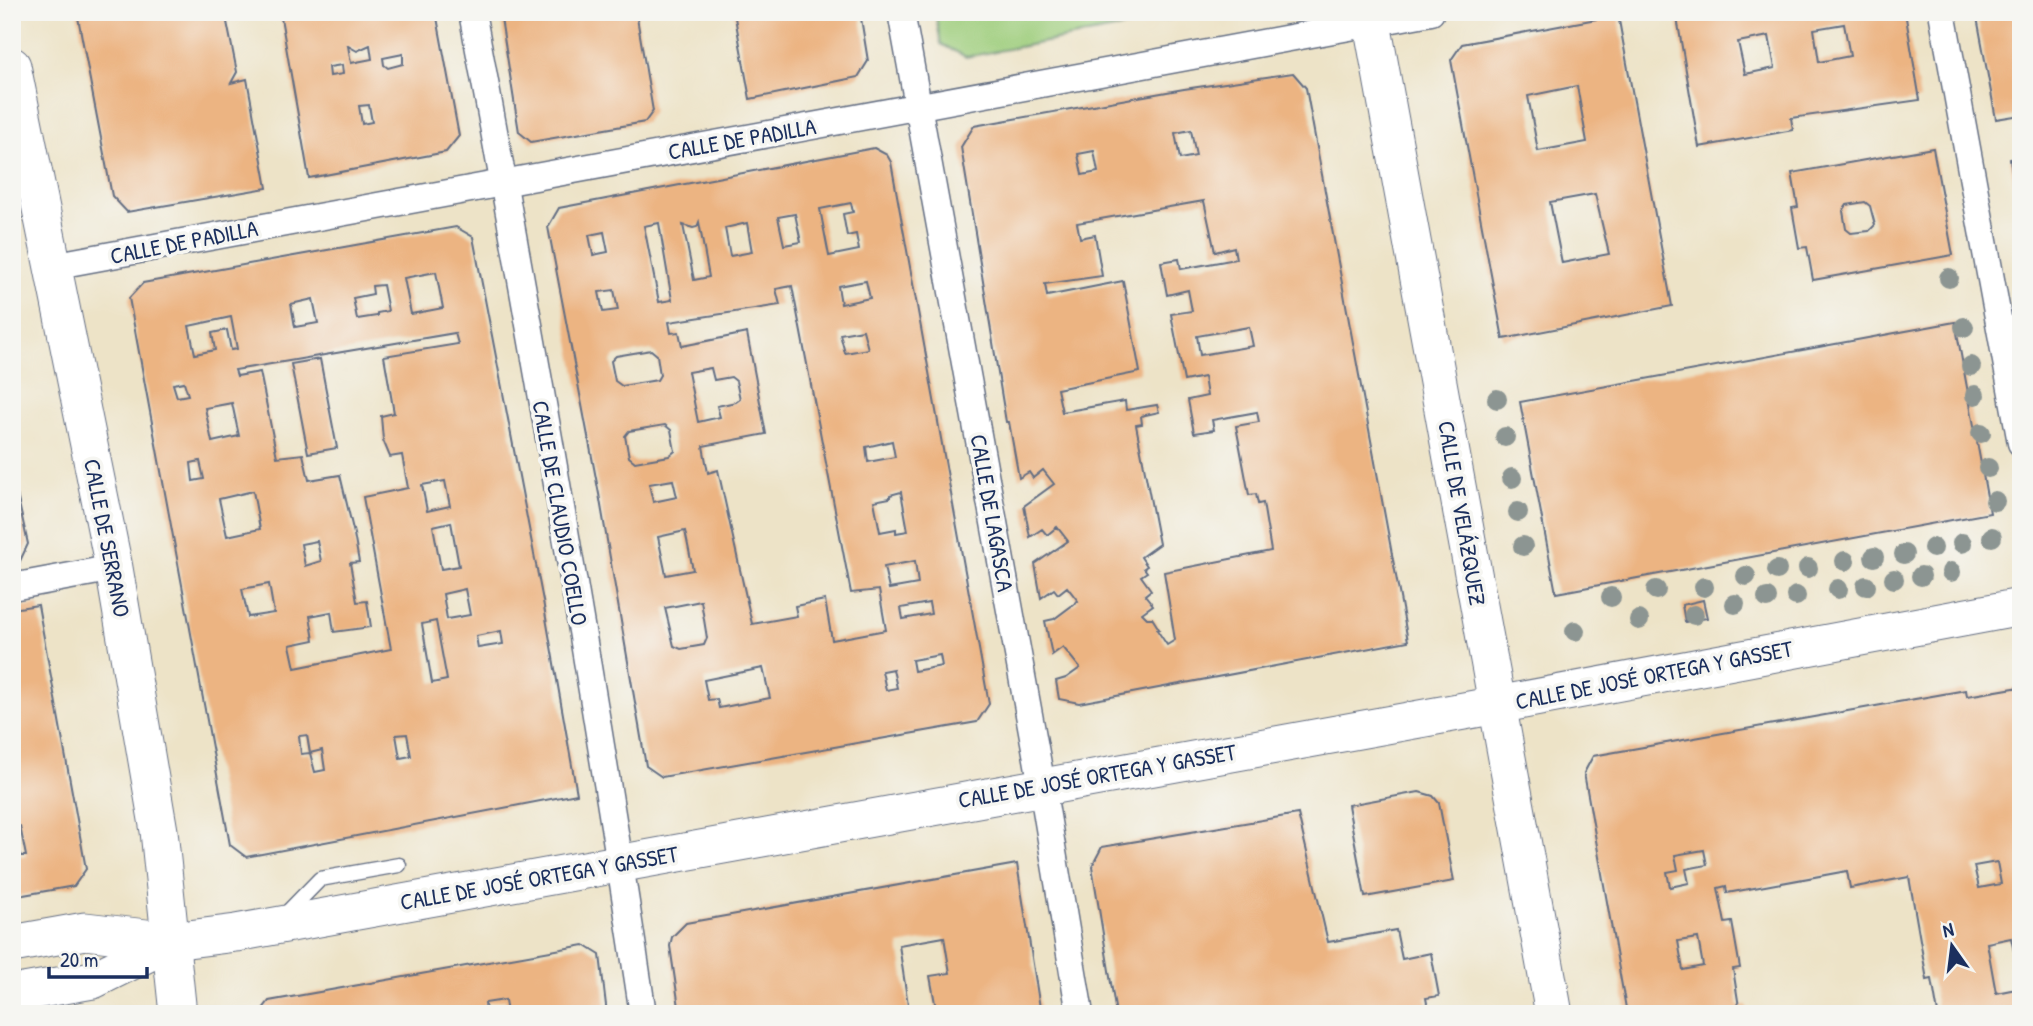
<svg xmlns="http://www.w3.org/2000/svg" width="2033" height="1026" font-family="'Patrick Hand',sans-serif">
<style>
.green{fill:#9ecd7c;stroke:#5c7e6d;stroke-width:2}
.building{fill:#ecb482;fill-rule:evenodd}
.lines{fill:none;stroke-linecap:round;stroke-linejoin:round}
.lane-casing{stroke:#646e83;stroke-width:17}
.street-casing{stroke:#646e83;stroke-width:29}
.secondary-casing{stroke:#646e83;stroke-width:39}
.lane{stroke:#fff;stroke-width:14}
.street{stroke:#fff;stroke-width:26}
.secondary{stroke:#fff;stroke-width:37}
.tree{fill:#8c9592}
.labels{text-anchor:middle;stroke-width:7;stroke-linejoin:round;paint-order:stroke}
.street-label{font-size:23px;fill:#1b2f5e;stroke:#f6f6f2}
</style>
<rect width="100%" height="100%" fill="#f6f6f2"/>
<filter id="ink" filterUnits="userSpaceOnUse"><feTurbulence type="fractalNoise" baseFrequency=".0143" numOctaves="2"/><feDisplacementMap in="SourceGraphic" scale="14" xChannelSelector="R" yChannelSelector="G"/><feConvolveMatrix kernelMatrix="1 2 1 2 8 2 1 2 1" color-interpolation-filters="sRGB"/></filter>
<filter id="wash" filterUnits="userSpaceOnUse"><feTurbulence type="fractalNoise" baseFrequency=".00686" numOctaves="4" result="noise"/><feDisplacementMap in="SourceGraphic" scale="28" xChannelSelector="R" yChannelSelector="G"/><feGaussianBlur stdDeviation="1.57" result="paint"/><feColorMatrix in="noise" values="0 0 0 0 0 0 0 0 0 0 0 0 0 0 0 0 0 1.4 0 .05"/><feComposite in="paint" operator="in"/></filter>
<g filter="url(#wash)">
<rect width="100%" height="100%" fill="#ede3c7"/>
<path class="green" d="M935,12h269l-238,45 -25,-13z"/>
<g id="blocks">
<g class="building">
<path d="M77,12h148l12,60 -6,11 16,-4 20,109 -140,24 -15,-16z"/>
<path d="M280,12h156l23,124 -13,16 -137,26zM370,45l2,14 -21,4 -3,-17 9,5zM403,54v10l-15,4 -4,-3 -1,-7zM342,65l1,9 -13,2 -1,-9zM369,105l3,17 -10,2 -3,-18z"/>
<path d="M500,12h136l17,99 -8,11 -114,20 -12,-10z"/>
<path d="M734,12h126l8,49 -10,16 -108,22z"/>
<path d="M1676,12h229l15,88 -129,18 2,12 -94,17zM1844,24l6,32 -31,6 -5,-33zM1769,36l6,32 -30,6 -7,-32z"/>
<path d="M1976,12h45v103l-25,4z"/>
<path d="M1618,15l54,291 -169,33 -52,-279 11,-16zM1577,86l10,56 -49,9 -10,-55zM1595,194l14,60 -47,9 -12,-61z"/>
<path d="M1293,73l13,15 102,553 -329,62 -20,-4 -3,-18 10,-3 14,-10 -17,-21 -11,8 -7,-34 9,-2 24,-18 -11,-14 -9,7 -4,-5 -13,9 -6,-34 33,-23 -11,-14 -10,8 -5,-6 -12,8 -6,-31 30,-22 -11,-14 -10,8 -4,-6 -10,6 -10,-56h-3l-45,-275 13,-21 210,-37zM1191,130l5,26 -16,3 -5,-26zM1094,151l4,21 -16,3 -4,-21zM1204,201l11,51 19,-5 2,12 -55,10 -2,-10 -18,3 6,33 21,-5 4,21 -21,3 13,67 20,-4 3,19 -19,4 6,33 20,-3 -2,-10 45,-8 2,10 -23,4 13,69 7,-1 2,10 5,-1 8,48 -107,21 11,68 -8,5 -10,-15 2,-1 -7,-11h-5l-5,-5 11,-8 -8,-10 6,-5 -10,-14 6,-4 -3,-4 3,-2 -6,-9 18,-13 -23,-119 6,-1 -1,-8 18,-4 -2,-7 -31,5 -1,-9 -63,11 -5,-23 83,-17 -17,-91 -76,15 -2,-12 57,-8 -7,-41 -15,3 -3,-15zM1249,327l4,19 -53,9 -3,-19z"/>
<path d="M874,148l13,7 4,7 98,542 -12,18 -315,55 -16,-11 -47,-272 -51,-267 11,-19zM851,203l2,9 -10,2 4,22 9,-2 3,16 -30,6 -9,-47zM795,214l6,28 -17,3 -6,-28zM699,222l10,55 -15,3 -11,-55 10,3 4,-1zM659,223l13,77 -13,2 -15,-76zM747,223l5,29 -22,4 -5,-28zM604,232l4,20 -15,3 -4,-20zM866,281l4,17 -29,6 -3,-18zM792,286l59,307 28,-3 7,40 -54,10 -7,-40 -30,6 2,10 -45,8 -34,-154 -10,3 -5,-27 63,-12 -19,-101 -65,13 -3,-14 -8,1 -2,-11 111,-17 -4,-16zM614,290l4,20 -15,2 -4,-20zM863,330l5,19 -23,4 -5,-19zM651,350l6,5 3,20 -3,5 -35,6 -7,-5 -4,-20 5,-5zM711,368l3,12 17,-3 5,4 4,18 -4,3 -19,4 3,11 -22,5 -10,-50zM665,425l6,5 4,21 -6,5 -34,6 -6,-5 -4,-21 4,-5zM892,441l3,16 -27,5 -2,-15zM673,480l4,17 -24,5 -4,-18zM901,492l7,39 -12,2v-4l-16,3 -6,-31 16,-3v-3zM685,531l8,39 -27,5 -8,-38zM915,561l3,23 -29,5 -5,-22zM701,601l6,37 -3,7 -23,4 -7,-3 -9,-38zM929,603l2,11 -28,5 -2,-11zM940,655l2,11 -28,5 -2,-11zM763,668l7,30 -51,10 -2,-9 -9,1 -4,-20zM893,669l4,19 -11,2 -4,-19z"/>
<path d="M1933,148l20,107 -140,25 -6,-33 -8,1 -7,-40 6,-1 -6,-34zM1865,202l5,4 5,19 -6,6 -18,2 -5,-4 -3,-18 4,-6z"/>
<path d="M2021,157v56l-2,1 -9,-55z"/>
<path d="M456,227l17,10 70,364 34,193 -331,63 -16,-12 -101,-547 14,-15zM436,272l7,36 -32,6 -7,-36zM383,285l5,26 -11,2v3l-20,3 -4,-21 20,-4 -1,-8zM313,299l5,24 -23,4 -4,-23zM231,317l6,32 -6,1 -4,-20 -15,3 3,17 -20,4 -6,-28zM455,333l3,11 -74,12 10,57 -13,3 2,24 7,17 12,-2 6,33 -45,9 28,152 -96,19 -5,-23 24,-5 -4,-24 21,-4 3,20 37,-5 -4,-26 -10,1 -7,-39 9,-1 -5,-28 -14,-59 -31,5 -6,-26 -26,3 -17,-85 -23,4 -2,-6zM184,382l4,13 -11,2 -4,-13zM232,403l7,33 -27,6 -7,-34zM200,461l4,18 -11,2 -2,-18zM445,481l5,25 -23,5 -5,-26zM253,491l7,38 -33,7 -8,-37zM451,522l8,44 -18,3 -8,-43zM317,541l4,20 -16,5 -4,-22zM269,584l5,29 -26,4 -6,-28zM465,589l5,26 -23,4 -4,-25zM436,621l11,59 -15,3 -10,-59zM501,631l2,13 -25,4 -2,-12zM407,734l4,22 -11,2 -4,-23zM307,735l3,18 12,-3 3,20 -10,2 -5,-19 -9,1 -2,-18z"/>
<path d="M1955,322l35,191 -434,80 -36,-191z"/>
<path d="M320,359l17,89 -29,5 -17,-89z"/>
<path d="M12,472l16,72 -9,19 -7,1z"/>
<path d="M1703,600l4,18 -22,4 -3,-17z"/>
<path d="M38,605l48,264 -12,17 -62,11v-42l8,-1 1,2h5l-6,-30 -8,1v-218z"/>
<path d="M2020,687l1,296 -10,-45 -24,5 9,50 25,-5v26h-83l-6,-35 -5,1 -18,-103 -59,11 -3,-17 -120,22 -1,-7 -8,2 7,35 7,-1 8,46 -7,1 6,38 8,-2 1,9h-121l-43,-241 9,-17 373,-66 1,6zM1704,850l3,15 -21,4 3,14 -19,4 -3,-15 11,-2 -3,-15zM1997,862l4,22 -22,4 -5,-22zM1698,938l5,28 -20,4 -5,-29z"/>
<path d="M1419,792l14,4 6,7 15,78 -89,16 -17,-92z"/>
<path d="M1298,814l30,128 68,-12 6,29 29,-6 8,43 -13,2 3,16h-313l-24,-148 10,-19z"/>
<path d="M1017,864l24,150h-59l-1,-2 -44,2 -7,-38 20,-3 -6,-36 -45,8 10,66 -11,3h-218l-10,-68 2,-9 14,-14z"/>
<path d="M584,945l16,10 7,59h-100l-2,-14 -20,3 1,11h-227l10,-13z"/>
</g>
</g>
</g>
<g filter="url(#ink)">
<use href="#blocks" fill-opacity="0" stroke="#646e83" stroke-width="2"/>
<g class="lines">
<g class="lane-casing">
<path id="lane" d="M284,916l36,-37 79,-14"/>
</g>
<g class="street-casing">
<g id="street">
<path d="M472,12c62,333 121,667 171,1002"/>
<path d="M901,12l141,774 38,228"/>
<path d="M1942,12l79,431"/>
<path d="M52,266l1379,-254"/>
<path d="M12,587l102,-19"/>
</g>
</g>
<g class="secondary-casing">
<g id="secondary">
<path d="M1370,12l184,1002"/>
<path d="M12,66l102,502 45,263 19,183"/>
<path d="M12,944l73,-13 87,10 64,-8 1261,-228 524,-98"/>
<path d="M12,994l81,-14 79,-39"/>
</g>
</g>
<use href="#lane" class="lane"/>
<use href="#street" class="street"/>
<use href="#secondary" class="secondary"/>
</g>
<g class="tree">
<circle cx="1949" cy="278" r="10"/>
<circle cx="1964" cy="327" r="10"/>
<circle cx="1971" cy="366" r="10"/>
<circle cx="1975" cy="395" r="10"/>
<circle cx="1497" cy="399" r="10"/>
<circle cx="1981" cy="433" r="10"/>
<circle cx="1505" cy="437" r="10"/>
<circle cx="1988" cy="468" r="10"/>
<circle cx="1512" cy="478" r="10"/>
<circle cx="1995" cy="501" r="10"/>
<circle cx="1518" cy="512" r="10"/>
<circle cx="1992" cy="537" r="10"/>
<circle cx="1962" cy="543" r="10"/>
<circle cx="1523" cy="546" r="10"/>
<circle cx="1933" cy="548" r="10"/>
<circle cx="1904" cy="554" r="10"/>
<circle cx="1874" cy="557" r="10"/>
<circle cx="1845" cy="561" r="10"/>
<circle cx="1808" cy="568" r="10"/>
<circle cx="1777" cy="570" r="10"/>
<circle cx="1951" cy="572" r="10"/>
<circle cx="1746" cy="576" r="10"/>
<circle cx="1921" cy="576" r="10"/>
<circle cx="1894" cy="579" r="10"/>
<circle cx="1866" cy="586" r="10"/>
<circle cx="1704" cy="587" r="10"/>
<circle cx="1838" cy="589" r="10"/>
<circle cx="1656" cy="590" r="10"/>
<circle cx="1796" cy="596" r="10"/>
<circle cx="1611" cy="597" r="10"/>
<circle cx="1767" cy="598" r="10"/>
<circle cx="1735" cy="604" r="10"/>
<circle cx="1694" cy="615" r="10"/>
<circle cx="1639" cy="620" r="10"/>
<circle cx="1575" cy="631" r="10"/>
</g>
</g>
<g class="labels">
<g class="street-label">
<text transform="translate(742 139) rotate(-10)" y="8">CALLE DE PADILLA</text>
<text transform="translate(184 242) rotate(-11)" y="8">CALLE DE PADILLA</text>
<text transform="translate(560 513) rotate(80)" y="8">CALLE DE CLAUDIO COELLO</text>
<text transform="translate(992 513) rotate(80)" y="8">CALLE DE LAGASCA</text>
<text transform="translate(1462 513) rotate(80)" y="8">CALLE DE VELÁZQUEZ</text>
<text transform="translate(107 538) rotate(79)" y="8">CALLE DE SERRANO</text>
<text transform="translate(1654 675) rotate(-11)" y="8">CALLE DE JOSÉ ORTEGA Y GASSET</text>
<text transform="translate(1097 776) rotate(-10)" y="8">CALLE DE JOSÉ ORTEGA Y GASSET</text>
<text transform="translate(539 878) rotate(-10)" y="8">CALLE DE JOSÉ ORTEGA Y GASSET</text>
</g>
</g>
<rect width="2033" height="1026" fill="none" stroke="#f6f6f2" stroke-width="42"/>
<g transform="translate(1952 946) rotate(346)" stroke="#f6f6f2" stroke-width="5" paint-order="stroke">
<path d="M0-5L12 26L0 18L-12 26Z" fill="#1b2f5e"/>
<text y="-10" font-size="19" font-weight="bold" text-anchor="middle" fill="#1b2f5e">N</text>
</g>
<path d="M49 967v10h98v-10" fill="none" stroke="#1b2f5e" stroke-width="3.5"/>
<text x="60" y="967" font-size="21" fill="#1b2f5e" stroke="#f6f6f2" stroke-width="5" paint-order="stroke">20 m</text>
</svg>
